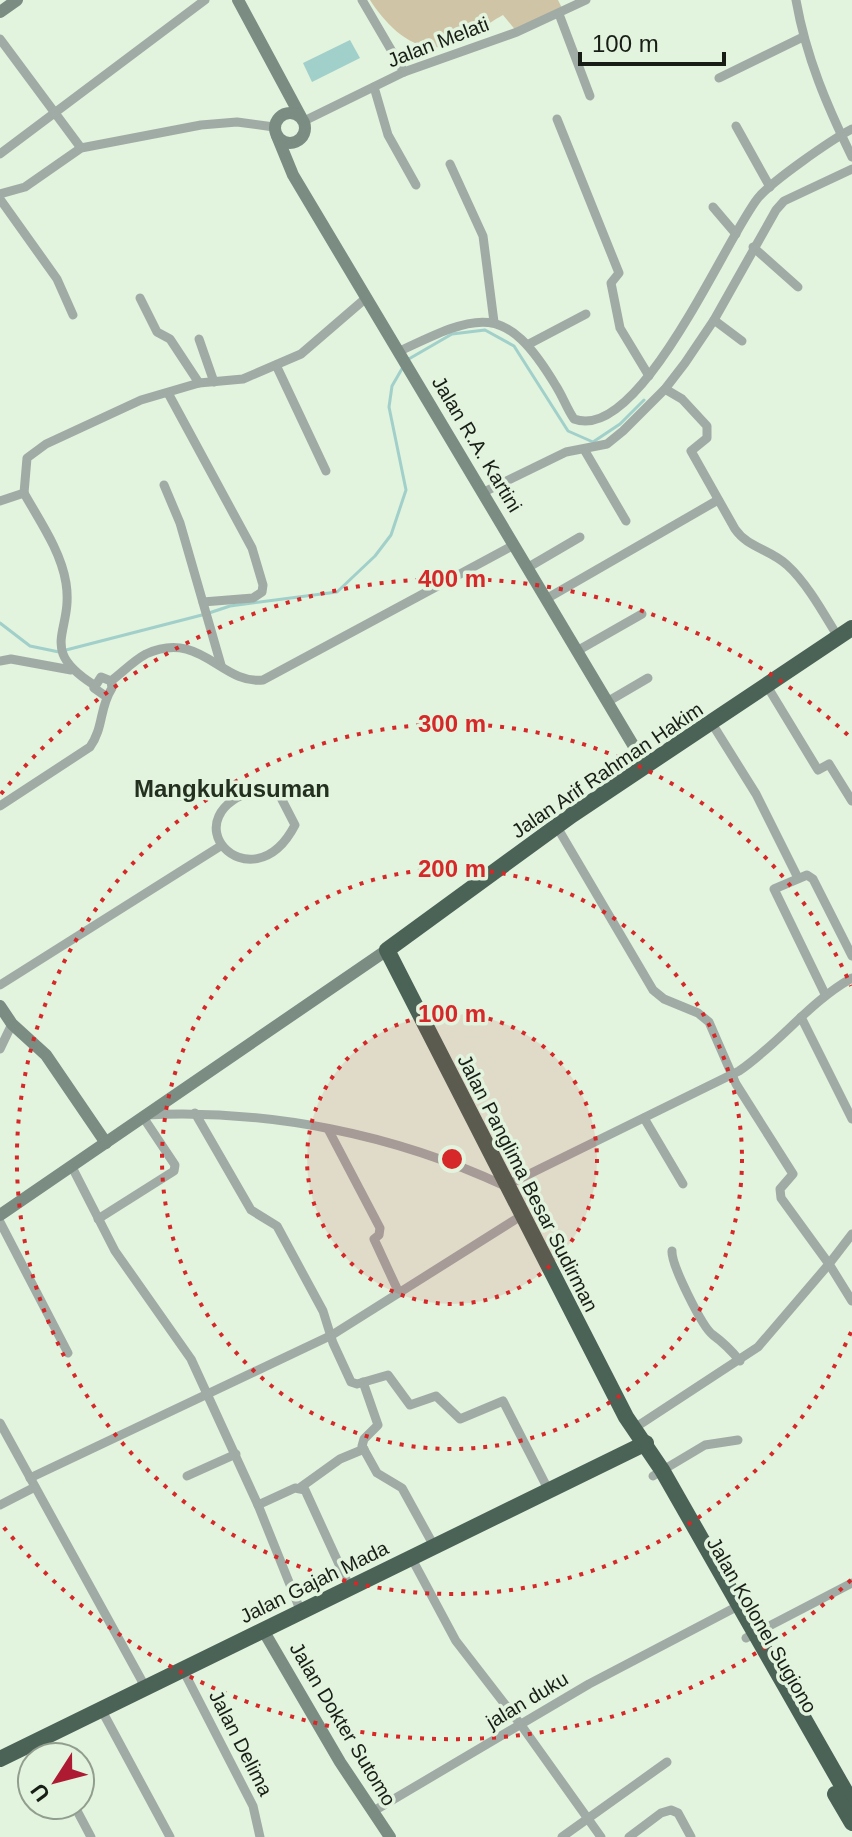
<svg xmlns="http://www.w3.org/2000/svg" width="852" height="1837" font-family="Helvetica,sans-serif">
<style>
.green{fill:#cfc5a6}
.water{fill:#a1cfca}
.lines{fill:none;stroke-linecap:round;stroke-linejoin:round}
.stream{stroke:#a1cfca;stroke-width:3}
.street{stroke:#a0aba6;stroke-width:9}
.secondary{stroke:#7b8c83;stroke-width:12}
.highway{stroke:#4b6256;stroke-width:16}
.ring{fill:none;stroke:#d62828;stroke-width:4;stroke-dasharray:4 8}
.labels{text-anchor:middle;stroke-width:7;stroke-linejoin:round;paint-order:stroke}
.street-label{font-size:20px;fill:#181e16;stroke:#e2f3de}
.quarter-label{font-size:24px;font-weight:bold;fill:#233020;stroke:#e2f3de}
.centre{fill:#d62828;stroke:#e2f3de;stroke-width:4}
.ring-label{font-size:24px;text-anchor:middle;font-weight:bold;fill:#d62828;stroke:#e2f3de;stroke-width:7;stroke-linejoin:round;paint-order:stroke}
</style>
<rect width="100%" height="100%" fill="#e2f3de"/>
<path class="green" d="M370,0h188l6,12 -47,20 -14,-17c-18,10 -43,29 -63,32 -30,4 -56,-25 -70,-47z"/>
<path class="water" d="M350,40l10,18 -48,24 -9,-19z"/>
<g class="lines">
<g class="stream">
<path d="M407,360l45,-26 33,-4 29,16 54,85 25,11 27,-18 24,-24"/>
<path d="M209,613l21,-7 107,-14 38,-36 16,-21 15,-45 -17,-83 3,-21 11,-19"/>
<path d="M0,623l30,23 29,6"/>
<path d="M66,650l136,-35"/>
</g>
<g class="street">
<path d="M362,0l42,72"/>
<path d="M796,0c10,57 31,106 56,157"/>
<path d="M559,14l31,82"/>
<path d="M0,39l81,109"/>
<path d="M719,78l84,-41"/>
<path d="M374,87l14,48 28,50"/>
<path d="M557,119l62,154 -8,10 9,45 29,48"/>
<path d="M304,121l100,-49 113,-40 69,-32"/>
<path d="M736,126l34,61"/>
<path d="M0,154l205,-154"/>
<path d="M450,164l33,72 11,86"/>
<path d="M0,194l25,-7 56,-39 120,-23 36,-3 37,5"/>
<path d="M0,199l57,80 16,36"/>
<path d="M713,207l23,27"/>
<path d="M753,247l45,40"/>
<path d="M140,298l17,34 13,7 29,44"/>
<path d="M714,320l28,21"/>
<path d="M199,339l15,43"/>
<path d="M529,344l57,-30"/>
<path d="M398,352c82,-39 107,-51 158,34 7,11 11,23 18,33 66,25 151,-180 184,-221 14,-17 73,-58 94,-69"/>
<path d="M276,365l50,106"/>
<path d="M665,389l17,10 25,27v12l-16,13 44,78c13,19 35,20 52,36 20,18 37,49 51,72"/>
<path d="M168,393l84,155 11,37 -1,7 -9,6 -50,4"/>
<path d="M585,451l41,70"/>
<path d="M164,485l16,38 41,142"/>
<path d="M24,493c15,27 37,58 42,90 8,50 -30,65 28,102"/>
<path d="M482,493l84,-41 41,-8 16,-13 42,-42 20,-26 29,-43 62,-110 8,-9 68,-32"/>
<path d="M0,501l24,-8 3,-35 19,-14 95,-44 58,-17 44,-4 58,-25 65,-56"/>
<path d="M527,568l53,-31"/>
<path d="M546,599l172,-99"/>
<path d="M577,651l65,-37"/>
<path d="M0,661l11,-2 60,11"/>
<path d="M111,681c12,-9 22,-20 35,-27 55,-25 75,31 117,26l251,-135"/>
<path d="M767,686l51,84 11,-6 23,37"/>
<path d="M607,702l41,-24"/>
<path d="M711,722l45,72 42,84"/>
<path d="M263,788l16,6 16,31c-44,85 -134,-12 -32,-37z"/>
<path d="M0,806l90,-59c14,-20 9,-39 22,-59l-1,-7 -10,-4 -7,11 10,7"/>
<path d="M557,827l96,163 11,9 34,14 11,9 27,62 57,90 -13,15 1,9 48,66 -71,83 -125,82"/>
<path d="M0,985l219,-138"/>
<path d="M825,994l-51,-105 33,-14 6,4 39,77"/>
<path d="M801,1017l51,102"/>
<path d="M0,1049l12,-25"/>
<path d="M195,1113l56,97 26,16 46,85 10,32 18,39 6,2 31,-9 22,30 26,-9 24,23 43,-18 46,90"/>
<path d="M146,1115c123,-6 248,19 359,71l234,-115c41,-28 70,-69 113,-93"/>
<path d="M644,1118l39,66"/>
<path d="M328,1129l52,99 -1,7 -5,4 25,54"/>
<path d="M72,1167l43,84 76,108 67,146 37,-17 10,2 45,98"/>
<path d="M98,1219l76,-48 1,-6 -32,-48"/>
<path d="M0,1222l68,131"/>
<path d="M852,1234l-23,30 23,37"/>
<path d="M672,1251c-1,13 30,76 41,84 11,8 18,15 27,26"/>
<path d="M363,1382l15,43 -14,14 -2,7 15,27 25,15 32,58"/>
<path d="M0,1423l142,258 -1,8"/>
<path d="M187,1476l49,-22"/>
<path d="M653,1476l52,-31 33,-5"/>
<path d="M30,1478l302,-143 189,-119"/>
<path d="M301,1487l39,-28 24,-10"/>
<path d="M0,1505l35,-18"/>
<path d="M258,1505l43,107"/>
<path d="M411,1557l45,84 65,84 80,112"/>
<path d="M746,1638l106,-55"/>
<path d="M182,1668l71,138 7,31"/>
<path d="M101,1709l69,128"/>
<path d="M40,1740l9,17"/>
<path d="M74,1805l17,32"/>
<path d="M372,1812l217,-128 151,-79"/>
<path d="M562,1837l105,-75"/>
<path d="M629,1837l32,-24 10,-3 7,3 13,24"/>
</g>
<g class="secondary">
<path d="M238,0l63,117"/>
<path d="M0,12l17,-12"/>
<circle cx="290" cy="128" r="15"/>
<path d="M277,136l16,39 352,590"/>
<path d="M0,1006l12,18 34,31 60,88"/>
<path d="M0,1215l387,-265"/>
<path d="M263,1630l77,132 50,75"/>
</g>
<g class="highway">
<path d="M852,628l-280,187 -185,135 239,467 36,53 190,333"/>
<path d="M0,1759l646,-316"/>
<path d="M835,1794l17,29"/>
</g>
</g>
<circle cx="452" cy="1159" r="145" fill="#d62828" fill-opacity=".12"/>
<g class="ring">
<circle cx="452" cy="1159" r="145"/>
<circle cx="452" cy="1159" r="290"/>
<path d="M851 1332A435 435 0 1 1 851 986"/>
<path d="M851 1580A580 580 0 0 1 1 1524M1 794A580 580 0 0 1 851 738"/>
</g>
<g class="labels">
<g class="street-label">
<text transform="translate(438 42) rotate(-21)" y="7">Jalan Melati</text>
<text transform="translate(477 444) rotate(59)" y="7">Jalan R.A. Kartini</text>
<text transform="translate(607 770) rotate(-34)" y="7">Jalan Arif Rahman Hakim</text>
<text transform="translate(528 1183) rotate(63)" y="7">Jalan Panglima Besar Sudirman</text>
<text transform="translate(314 1582) rotate(-26)" y="7">Jalan Gajah Mada</text>
<text transform="translate(762 1625) rotate(60)" y="7">Jalan Kolonel Sugiono</text>
<text transform="translate(527 1700) rotate(-31)" y="7">jalan duku</text>
<text transform="translate(343 1724) rotate(59)" y="7">Jalan Dokter Sutomo</text>
<text transform="translate(241 1743) rotate(63)" y="7">Jalan Delima</text>
</g>
<g class="quarter-label">
<text x="232" y="797">Mangkukusuman</text>
</g>
</g>
<circle cx="452" cy="1159" r="12" class="centre"/>
<g class="ring-label">
<text x="452" y="587">400 m</text>
<text x="452" y="732">300 m</text>
<text x="452" y="877">200 m</text>
<text x="452" y="1022">100 m</text>
</g>
<g transform="translate(56 1781) rotate(234)"><circle r="38" fill="#e2f3de" stroke="#919e8e" stroke-width="2"/>
<path d="M0-6L14 30L0 20L-14 30Z" fill="#ae1a31"/>
<text y="-12" font-size="22" font-weight="bold" text-anchor="middle" fill="#181e16">U</text>
</g>
<path d="M580 52v12h144v-12" fill="none" stroke="#181e16" stroke-width="4"/>
<text x="592" y="52" font-size="24" fill="#181e16" stroke="#e2f3de" stroke-width="6" paint-order="stroke">100 m</text>
</svg>
